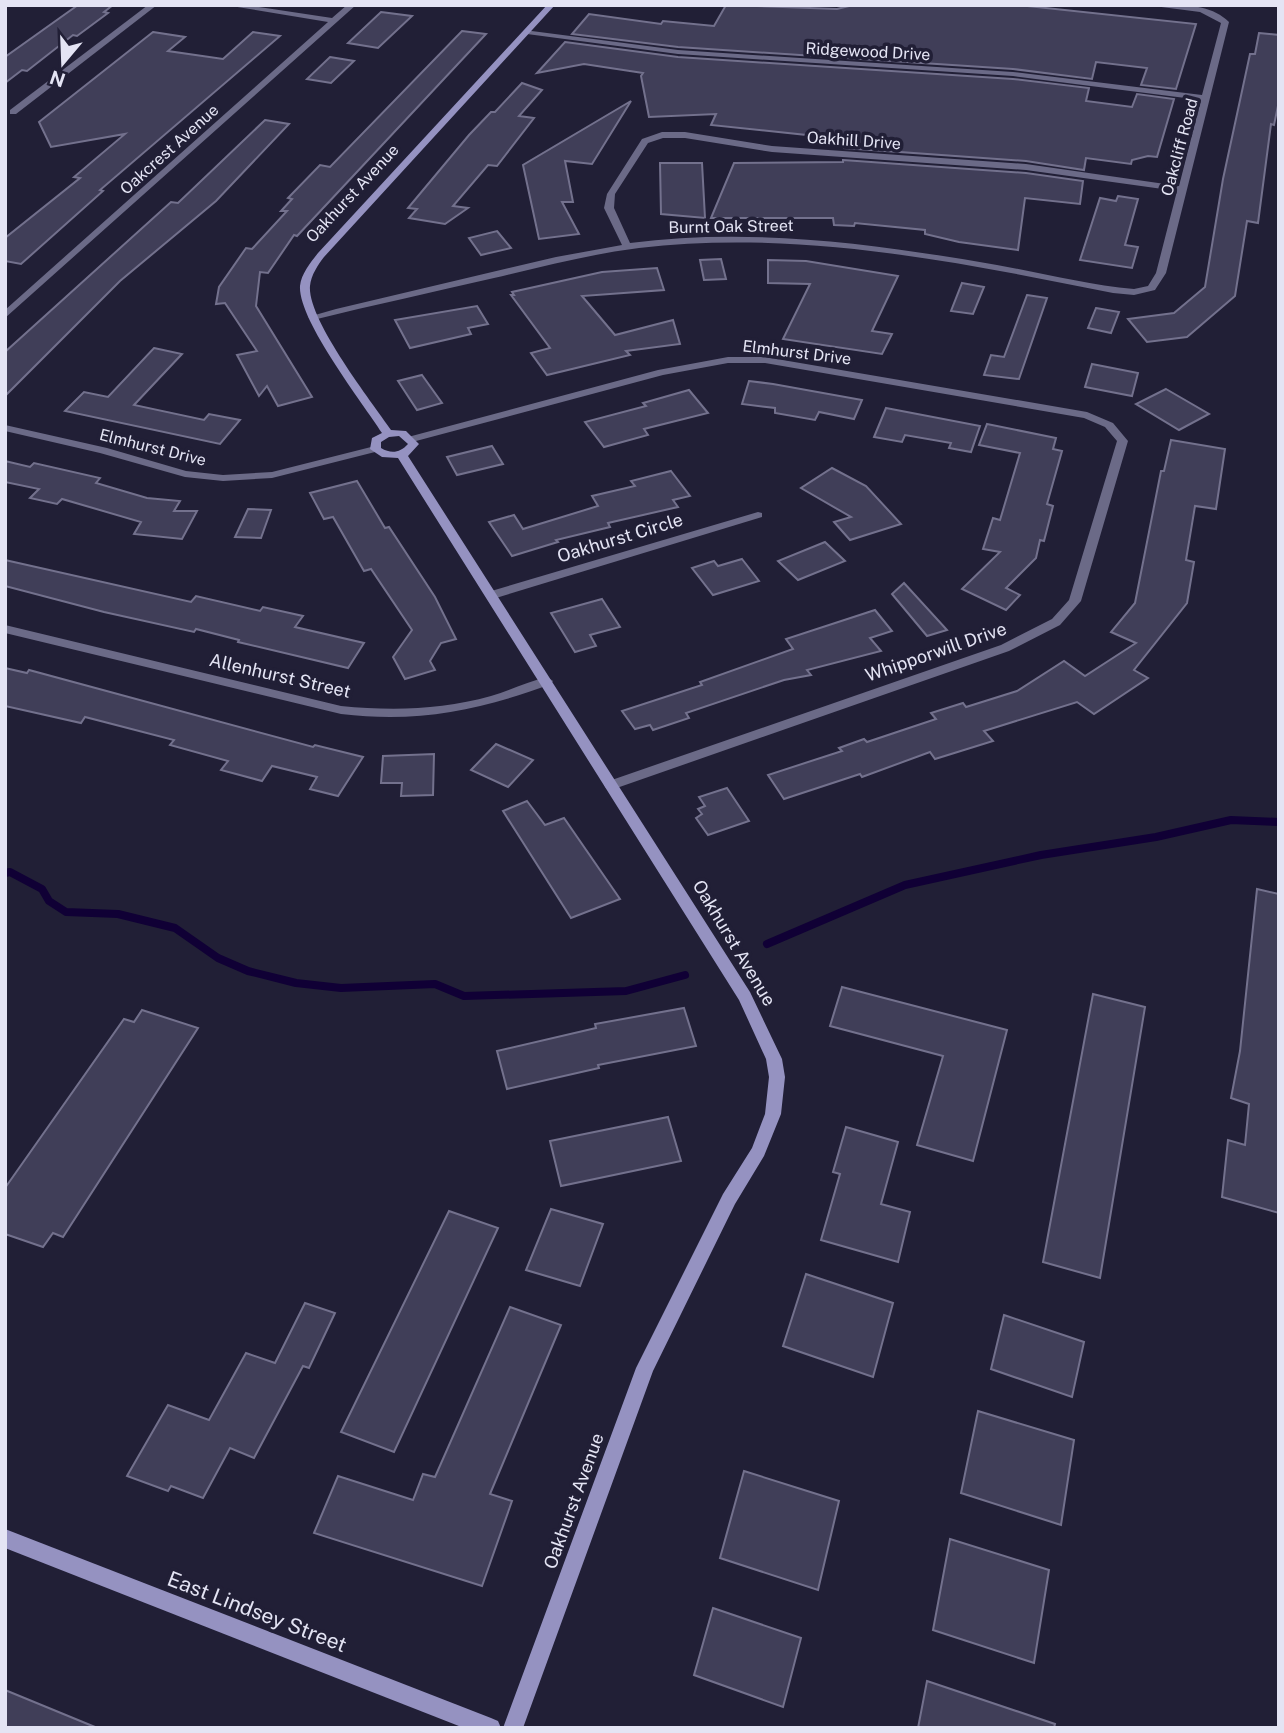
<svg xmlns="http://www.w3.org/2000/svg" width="1284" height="1733" font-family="'Public Sans',sans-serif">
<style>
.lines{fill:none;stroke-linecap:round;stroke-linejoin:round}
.stream{stroke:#100035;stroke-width:8}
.building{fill:#403e58;stroke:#73718d;stroke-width:2}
.street{fill:#6b6a87;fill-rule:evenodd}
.secondary{fill:#9592c1;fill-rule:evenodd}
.labels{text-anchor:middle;stroke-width:7;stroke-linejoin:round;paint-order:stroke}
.far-street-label{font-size:16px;fill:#e4e4f4;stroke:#211f36}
.street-label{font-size:18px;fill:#e4e4f4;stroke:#211f36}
.near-street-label{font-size:21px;fill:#e4e4f4;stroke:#211f36}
</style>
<rect width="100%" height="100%" fill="#211f36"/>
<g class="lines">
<g class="stream">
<path d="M5,873l5,-1 32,17 7,12 17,11 52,2 57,14 43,30 30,13 48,12 45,5 94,-4 29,12 162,-5 59,-16"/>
<path d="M767,944l138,-59 136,-30 115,-18 75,-17 48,2"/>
</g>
</g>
<g class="building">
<path d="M78,5h35l-9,7 4,1 -31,23 -4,-1 -46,36 -5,-1 -17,13v-26z"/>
<path d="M726,5l111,4 16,-4h165l178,19 -20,65 -35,-4 6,-17 -51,-6 -4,17 -79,-10 -335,-22 -106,-13 17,-20 72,10 2,-3 51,5z"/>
<path d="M381,12l31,4 -34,32 -30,-5z"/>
<path d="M462,31l24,3 -189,202 -3,-1 -26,38 -8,-1 -4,34 56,91 -34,9 -11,-20 -8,10 -22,-41 20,-4 -32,-48 -9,1 3,-17 27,-39 6,1 35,-38h-6l11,-12 -4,-1 32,-33 10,2z"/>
<path d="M153,32l32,5 -17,14 55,8 30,-27 27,4 -180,154 3,1 -82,73 -16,-3v-23l75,-60 -6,-1 51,-43 -74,13 -12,-25z"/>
<path d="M1259,33l20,2v66l-5,24 -3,-1 -13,99 -11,-2 -12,75 -48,41 -40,5 -19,-23 46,-6 31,-26 18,-108 27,-125h5z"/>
<path d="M565,42l113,15 335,22 76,9 -3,13 46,6 5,-13 37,5 -17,58 -9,-1 -16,4 -1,4 -45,-6 -2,12 -58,-9 -182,-13v-9l-133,-14 5,-11 -67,3 -8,-41 2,-3 -59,-9 -47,9z"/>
<path d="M330,57l24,4 -23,22 -24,-4z"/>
<path d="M522,83l20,7 -23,26 15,2 -37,48 -9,-1 -35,41 15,2 -23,16 -36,-6 8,-9 -9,-1 61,-73 22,-23h4z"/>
<path d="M631,101l-39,63 -27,-3 8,41h-11l17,32 -40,5 -16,-74z"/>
<path d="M265,120l24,4 -73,77 -96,80 -115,115v-44l166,-150 7,1z"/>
<path d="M843,160l183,13 57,8 -3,23 -55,-6 -7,52 -59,-8 -34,-8v-4l-70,-7 -1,3 -20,-1 -1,-7h-122l23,-55 109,-1z"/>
<path d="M660,163h42l3,55 -44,-4z"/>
<path d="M1118,196l20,3 -13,46 13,2 -6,21 -52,-8 20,-62 16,3z"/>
<path d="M497,231l14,17 -30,7 -12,-17z"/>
<path d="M721,259l5,20 -22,1 -4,-20z"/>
<path d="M768,260l38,1 92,15 -26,55 20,3 -10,20 -99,-15 27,-55 -42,-1z"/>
<path d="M657,268l7,22 -82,6 33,39 58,-15 7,24 -54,7 4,4 -83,20 -16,-22 19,-5 -39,-53h3l-2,-3 90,-20z"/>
<path d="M962,283l22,4 -11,27 -22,-3z"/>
<path d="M1027,295l20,3 -28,81 -35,-4 7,-20 13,2z"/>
<path d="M477,306l11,18 -20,4 3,6 -61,14 -15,-28z"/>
<path d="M1096,308l23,4 -8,21 -23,-5z"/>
<path d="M154,348l28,6 -48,51 70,15 5,-6 31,6 -20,24 -155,-33 19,-19 24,5z"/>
<path d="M1092,364l46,9 -6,23 -47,-9z"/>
<path d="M422,375l20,28 -25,7 -19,-29z"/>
<path d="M749,381l24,3 89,16 -8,19 -35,-7 -4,8 -40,-7v-5l-33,-4z"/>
<path d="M1166,389l43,25 -30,16 -43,-26z"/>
<path d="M689,390l19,23 -64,16 4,6 -44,12 -19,-25 61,-16 -3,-3z"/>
<path d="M886,408l94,18 -9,26 -22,-4 2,-5 -46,-8 -3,7 -28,-5z"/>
<path d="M987,424l69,14 -3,11 9,2 -15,53 6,2 -9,35 -4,-1 -4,18 -30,30 14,7 -14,15 -44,-21 38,-37 -17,-3 10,-31 7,2 20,-67 -41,-8z"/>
<path d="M1171,440l54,9 -9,60 -21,-3 -9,54 8,2 -7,41 -53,67 14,8 -54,36 -17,-12 -93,29 9,10 -58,18 -5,-7 -68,25 -2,-3 -76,25 -16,-24 74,-24 -3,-3 25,-9 3,3 69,-23 -5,-6 32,-10 3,4 51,-16 47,-30 21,15 51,-33 -25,-11 24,-29 26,-132h3z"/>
<path d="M492,446l11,18 -46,11 -10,-18z"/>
<path d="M5,461l25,6 4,-4 66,15 -4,5 51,15 33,3 -6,10h23l-15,28 -48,-5 7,-12 -79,-23 -5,5 -27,-6 9,-9 -34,-7z"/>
<path d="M832,468l34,18 35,38 -51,16 -16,-18 17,-5 -50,-29z"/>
<path d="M671,471l19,25 -17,4 5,7 -70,16 2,4 -54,13 2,2 -46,14 -23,-34 25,-7 9,14 75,-23 -6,-10 43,-10 -4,-5z"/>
<path d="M357,481l28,47 4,-1 46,70 21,42 -15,4 -11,18 5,9 -30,9 -12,-22 19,-27 -41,-61 -7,2 -31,-54 -9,2 -14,-26z"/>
<path d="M248,509l23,1 -10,28 -26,-1z"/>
<path d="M825,542l20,19 -47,19 -20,-19z"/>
<path d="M742,559l17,22 -46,14 -21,-27 22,-7 4,5z"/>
<path d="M5,560l186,42 5,-6 64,15 3,-4 40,9 -8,11 69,16 -16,25 -110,-26 1,-2 -43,-11 -2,3 -90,-20 -99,-26z"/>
<path d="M904,583l43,47 -20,6 -35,-42z"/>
<path d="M602,599l18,28 -30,8 6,11 -21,6 -24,-39z"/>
<path d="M875,610l17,21 -22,7 11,13 -74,19 4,5 -27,5 -98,33 3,5 -36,12 -3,-5 -15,4 -13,-18 80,-26 -2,-3 93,-33 -7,-10z"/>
<path d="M5,668l22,5 2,-3 284,77 2,-2 48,12 -25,39 -28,-7 7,-12 -45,-11 -10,15 -41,-11 7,-9 -58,-16 4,-5 -89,-23 -4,6 -76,-17z"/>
<path d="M496,744l37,16 -25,27 -37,-17z"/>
<path d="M434,754l-1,41 -32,1 1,-13h-21l2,-27z"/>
<path d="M727,788l22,33 -41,14 -12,-17 6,-4 -4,-5 7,-3 -6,-9z"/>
<path d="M527,801l18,24 19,-7 56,81 -49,19 -68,-107z"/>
<path d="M1257,889l22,5v319l-57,-16 6,-57 17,5 4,-41 -18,-6 9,-47z"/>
<path d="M842,987l165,43 -34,131 -56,-16 26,-89 -113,-30z"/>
<path d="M1093,994l52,13 -45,271 -57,-16z"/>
<path d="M684,1008l12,38 -98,19 1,3 -92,21 -10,-38 99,-23 -1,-4z"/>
<path d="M142,1010l56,18 -135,209 -10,-4 -10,14 -38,-13v-46l119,-169 10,3z"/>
<path d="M668,1117l13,44 -120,25 -11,-45z"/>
<path d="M846,1127l52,15 -17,62 29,8 -12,50 -77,-22 19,-66 -7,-2z"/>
<path d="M551,1209l52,15 -23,62 -54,-16z"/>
<path d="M449,1211l49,17 -104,224 -53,-20z"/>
<path d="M806,1274l87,29 -20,74 -90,-31z"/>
<path d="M305,1303l30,10 -26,55 -6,-2 -49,92 -24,-10 -27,50 -32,-12 -3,5 -41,-15 41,-71 41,15 37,-67 29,10z"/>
<path d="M510,1307l51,18 -71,169 22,7 -30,85 -168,-53 24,-57 75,24 10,-26 12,3z"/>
<path d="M1004,1315l80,27 -12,55 -81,-28z"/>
<path d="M978,1411l96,29 -13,85 -100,-32z"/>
<path d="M744,1471l95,30 -21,89 -98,-32z"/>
<path d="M950,1539l99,31 -15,93 -101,-33z"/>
<path d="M713,1608l88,30 -18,69 -89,-32z"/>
<path d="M927,1681l128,43 -1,4h-136z"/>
<path d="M5,1690l90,37v1h-90z"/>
</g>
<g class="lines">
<g class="street">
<path d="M148,5h9l-141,109h-6v-4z"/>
<path d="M225,5h21l86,13 15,-13h9l-351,313v-8l323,-288z"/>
<path d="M1146,5c28,0 62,-4 83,17l-63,251 -11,17 -21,5 -21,-2c-155,-31 -315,-64 -474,-45 -49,6 -97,19 -145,30 -60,14 -121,27 -181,42l-5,-3 28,-8 220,-52 66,-12 -18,-37 3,-14 35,-55 20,-7h23l87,14 254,18 153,22 22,-86 -188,-24 -335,-22 -151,-20h-3v-4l154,20 335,22 189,23 19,-72 -21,-11zM663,138h22l87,14 254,18 151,21 -21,82 -8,13 -14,3c-46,-4 -91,-16 -137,-24 -120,-21 -245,-38 -367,-22l-16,-35 1,-14 33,-51z"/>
<path d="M728,357h37l322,55 26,11 15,18 -47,160 -21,24 -51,26 -398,139 -5,-2 -2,-3 2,-3 395,-137 51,-26 17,-19 48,-159 -12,-14 -21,-9 -319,-55h-37l-65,12 -247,66h-8l-1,-2 1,-2 250,-67z"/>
<path d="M5,425l102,23 79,23 37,4 49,-3 103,-26 5,3 -1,2 -107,27 -49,3 -38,-4 -85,-24 -95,-22z"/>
<path d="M758,512l4,1v4l-266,81 -4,1 -6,-4 2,-3z"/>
<path d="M5,625l336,81c51,5 100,4 150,-10 19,-6 37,-14 56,-19l6,4 -2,3c-72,27 -133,39 -210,30l-336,-81z"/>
</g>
<g class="secondary">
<path d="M547,5h8l-231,252c-6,8 -13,18 -14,29 -3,33 61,115 81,144l15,1 13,13 -11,12 342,536 32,67 3,18 -4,37 -17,42 -29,48 -82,167 -130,357h-20l133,-360 87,-174 29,-46 13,-34 4,-37 -3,-18 -27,-59 -341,-542 -16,-1 -12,-8 2,-11 10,-5c-20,-31 -84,-113 -82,-147 1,-12 11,-24 18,-33zM399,436l9,8c-8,9 -17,10 -27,4v-6l8,-5z"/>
<path d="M5,1529l486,189 7,3 3,7h-37l-459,-180z"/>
</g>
</g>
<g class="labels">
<g class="far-street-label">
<text transform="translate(868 51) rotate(3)" y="6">Ridgewood Drive</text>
<text transform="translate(854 140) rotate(4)" y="6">Oakhill Drive</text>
<text transform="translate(1179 147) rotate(-75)" y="6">Oakcliff Road</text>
<text transform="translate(169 149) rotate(-42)" y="6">Oakcrest Avenue</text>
<text transform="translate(352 193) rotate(-47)" y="6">Oakhurst Avenue</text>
<text transform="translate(731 226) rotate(-1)" y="6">Burnt Oak Street</text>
<text transform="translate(797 352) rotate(7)" y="6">Elmhurst Drive</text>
<text transform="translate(153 447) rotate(14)" y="6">Elmhurst Drive</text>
</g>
<g class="street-label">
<text transform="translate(620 538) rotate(-17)" y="6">Oakhurst Circle</text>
<text transform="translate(936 652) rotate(-19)" y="6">Whipporwill Drive</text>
<text transform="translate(280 676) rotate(13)" y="6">Allenhurst Street</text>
<text transform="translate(734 943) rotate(59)" y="6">Oakhurst Avenue</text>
<text transform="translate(574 1501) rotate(-70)" y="6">Oakhurst Avenue</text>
</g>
<g class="near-street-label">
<text transform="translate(257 1612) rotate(21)" y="7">East Lindsey Street</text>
</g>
</g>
<rect width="1284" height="1733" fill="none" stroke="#e4e4f4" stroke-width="14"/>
<g transform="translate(63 63) rotate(199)" stroke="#211f36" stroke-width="5" paint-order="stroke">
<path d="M0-5L12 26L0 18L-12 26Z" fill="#e4e4f4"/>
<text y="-10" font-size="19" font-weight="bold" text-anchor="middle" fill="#e4e4f4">N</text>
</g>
</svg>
